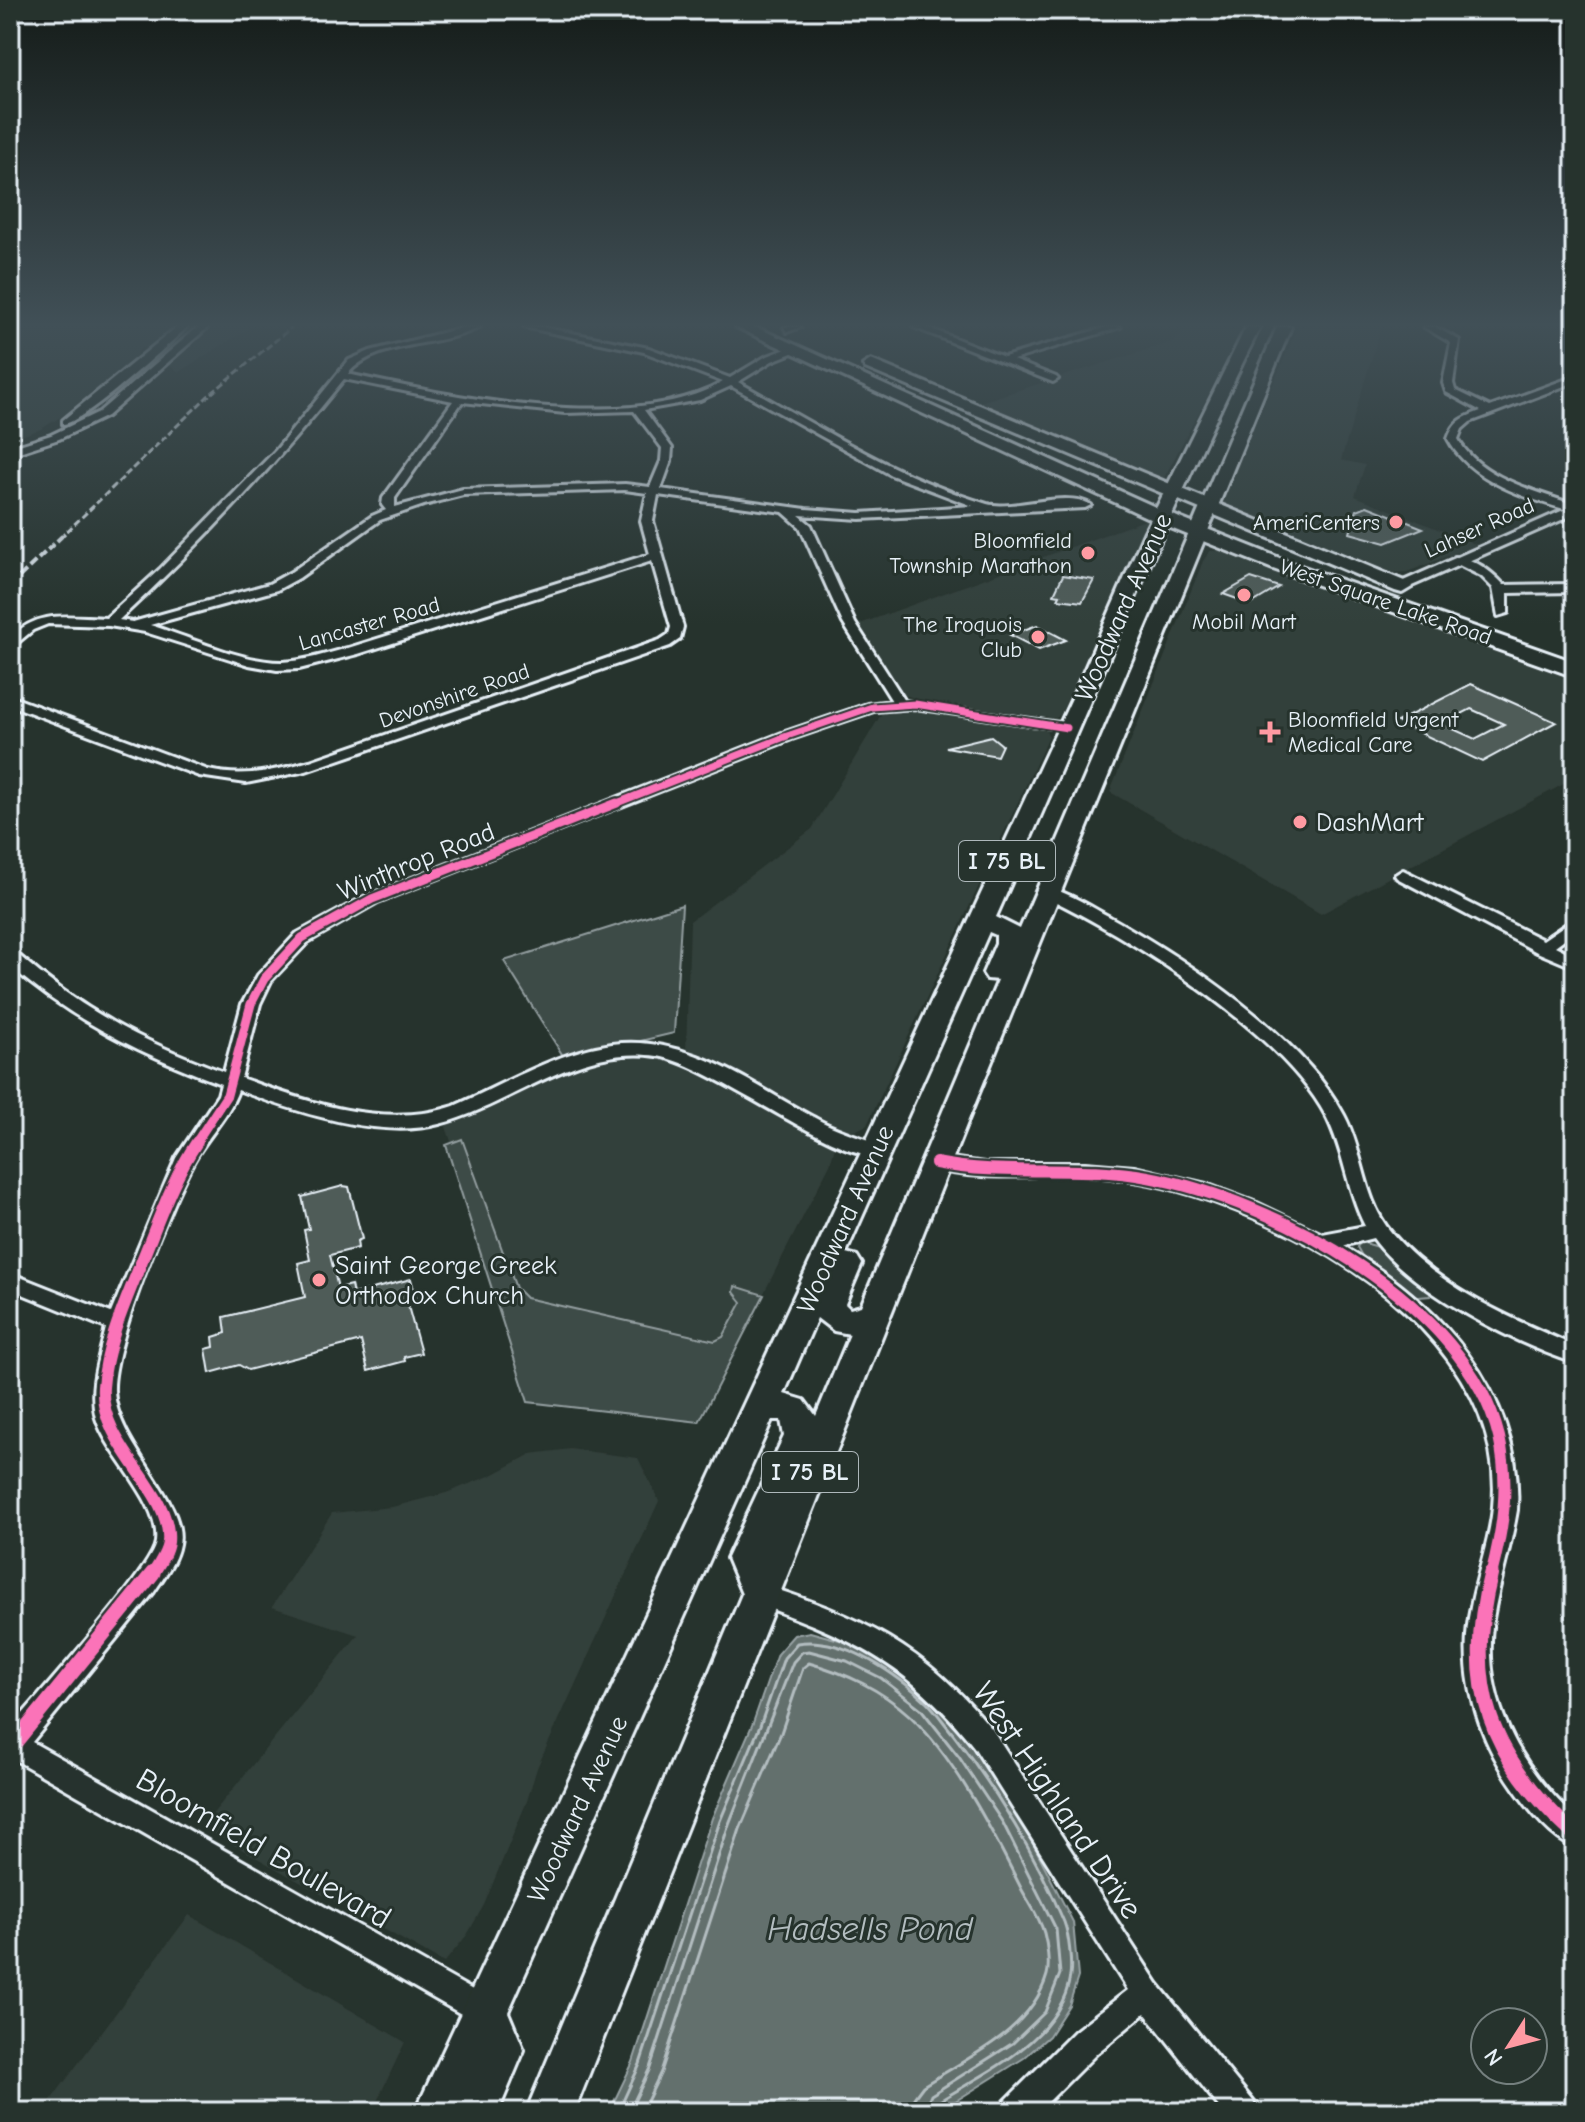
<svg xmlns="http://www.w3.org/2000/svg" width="1585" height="2122" font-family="'Comic Neue',sans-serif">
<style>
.built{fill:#333f3a}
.green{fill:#3e4b47;stroke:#939ea0;stroke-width:2}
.water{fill:#636f6d;stroke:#98a3a5;stroke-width:2}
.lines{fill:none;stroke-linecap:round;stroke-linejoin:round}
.shore{stroke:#b3bdc0;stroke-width:3}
.building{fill:#505c59;stroke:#e8f1f8;stroke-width:2;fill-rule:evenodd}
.minor-casing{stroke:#e8f1f8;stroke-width:6}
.tertiary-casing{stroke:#e8f1f8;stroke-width:6}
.primary-casing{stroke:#e8f1f8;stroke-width:6}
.trunk-casing{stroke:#e8f1f8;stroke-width:6}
.minor{fill:#26332d;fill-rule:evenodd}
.tertiary{fill:#26332d;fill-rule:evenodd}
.primary{fill:#26332d;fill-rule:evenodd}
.trunk{fill:#26332d;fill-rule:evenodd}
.rail-far1{stroke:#e8f1f8;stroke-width:3;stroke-dasharray:7 3;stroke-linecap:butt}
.rail{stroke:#e8f1f8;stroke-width:4;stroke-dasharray:9 4;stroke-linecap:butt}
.cycleway-far3-casing{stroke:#26332d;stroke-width:11}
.cycleway-far2-casing{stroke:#26332d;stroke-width:14}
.cycleway-far1-casing{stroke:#26332d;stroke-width:17}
.cycleway-casing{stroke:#26332d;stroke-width:20}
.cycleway-far3{stroke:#fb73b8;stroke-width:7}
.cycleway-far2{stroke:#fb73b8;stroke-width:9}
.cycleway-far1{stroke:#fb73b8;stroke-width:12}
.cycleway{stroke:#fb73b8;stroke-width:15}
.poi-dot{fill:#ff9aa2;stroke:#26332d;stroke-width:3}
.labels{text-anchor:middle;stroke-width:6;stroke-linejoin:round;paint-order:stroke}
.far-poi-label{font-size:22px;fill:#e8f1f8;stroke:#26332d;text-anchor:end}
.far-street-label{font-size:22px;fill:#e8f1f8;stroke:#26332d}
.shield{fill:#26332d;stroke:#aeb8bb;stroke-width:2}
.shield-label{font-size:24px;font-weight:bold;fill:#e8f1f8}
.street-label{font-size:26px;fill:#e8f1f8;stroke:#26332d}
.poi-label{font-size:26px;fill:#e8f1f8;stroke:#26332d;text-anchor:start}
.near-street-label{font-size:32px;fill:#e8f1f8;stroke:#26332d}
.near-water-label{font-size:34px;font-style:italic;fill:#b3bdc0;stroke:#26332d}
</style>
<rect width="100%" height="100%" fill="#26332d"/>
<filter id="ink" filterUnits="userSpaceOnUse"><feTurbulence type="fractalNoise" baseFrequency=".0125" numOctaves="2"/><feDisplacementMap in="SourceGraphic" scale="16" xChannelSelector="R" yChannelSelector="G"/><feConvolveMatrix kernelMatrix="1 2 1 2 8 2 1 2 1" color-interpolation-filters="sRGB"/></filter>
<g filter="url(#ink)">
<g class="built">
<path d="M10,327h241l-72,45 -37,-25 -11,16 -46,39 -44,27 -31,11z"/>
<path d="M1186,327l57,3 -79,148 -8,1 -182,-75 201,-63z"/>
<path d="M1298,327h83l-40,133 24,5 -10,31 123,49 -71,27 -17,1 -165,-68 -3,-6z"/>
<path d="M1148,519v6l-70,153 -18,37 -5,4 -134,-19 -17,-5 -47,-70z"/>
<path d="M1228,550l23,12 324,114v102l-254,136 -211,-122 93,-231 7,-10z"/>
<path d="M914,707l120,19 11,3 4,7 -182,389 -14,7 -13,-2 -154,-78 4,-131 122,-92 73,-121z"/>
<path d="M651,1053l28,7 157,83 -6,21 -100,195 -226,-63 -59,-172 128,-57 49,-13z"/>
<path d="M570,1449l68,9 21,43 -122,267 -10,33 -43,104 -17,30 -23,28 -242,-136 156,-192 -86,-28 60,-94 60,-6 54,-14 46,-18 39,-21z"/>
<path d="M189,1915l216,127 -33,70h-330z"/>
</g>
<g class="green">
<path d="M682,905l-8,128 -109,26 -61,-98z"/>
<path d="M462,1139l54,149 10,10 189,43 8,-4 19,-35 -8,-10 1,-6 29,9 -65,127 -171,-20 -82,-257z"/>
<path d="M1361,1242l21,6 49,41 -1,7 -11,1 -9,-4 -48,-37 -5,-9z"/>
</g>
<path class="water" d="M810,1632l44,12 49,26 51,50 20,27 44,67 55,108 5,55 -9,28 -20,31 -25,22 -86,54h-329l24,-50 79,-244 41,-95 24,-69 17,-19z"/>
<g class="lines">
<g class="shore">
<path d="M618,2112l22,-48 80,-243 40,-95 24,-68 13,-15c46,-7 96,29 129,58 10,10 18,22 27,33 43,55 84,123 111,188 5,13 8,41 6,54 -9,63 -84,96 -132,126l-4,10"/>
<path d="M629,2112l21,-44 79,-244 64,-162 9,-10 7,-1 38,10 34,17 40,31 38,48 44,66 53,106 4,45 -15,38 -32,31 -82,52 -7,17"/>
<path d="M642,2112l19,-40 79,-243 41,-96 22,-65 6,-5c39,11 71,26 101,53 46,43 84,118 112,174 7,13 18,28 22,43 3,11 6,32 3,42 -16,56 -79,82 -124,111l-9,12 -2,14"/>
</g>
</g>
<g class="building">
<path d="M1367,506l56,22 -37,15 -36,-10 7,-23z"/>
<path d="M1063,575l31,5 -12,22 -24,-3 2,-4 -6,-1z"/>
<path d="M1251,578l28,9 -28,17 -28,-10z"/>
<path d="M1037,625l29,15 -27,10 -29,-15z"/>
<path d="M1471,684l29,13 56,25 -74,40 -85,-40zM1471,709l33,15 -29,15 -33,-15z"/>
<path d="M991,736l11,9 -5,11 -51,-9z"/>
<path d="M343,1186l6,1 13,52 -5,2 1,7 -28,7 8,33 13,-3 2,9 58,-15 5,18 -10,2 15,54 -17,4 1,4 -37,10 -7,-30 -113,29 -9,-5 -29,8 -4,-24 8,-2 -1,-10 13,-4 -2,-16 81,-20 -7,-34 12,-3 -6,-30 5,-1 -7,-32z"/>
</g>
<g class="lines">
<g class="minor-casing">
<g id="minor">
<path d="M177,327h10c-16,16 -107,98 -124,97v-4z"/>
<path d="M198,327h10l-101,89 -48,23 -49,16v-7l41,-13 48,-23z"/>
<path d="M465,327h15c-36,20 -105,13 -132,47 100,22 282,61 375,8l-79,-30 -120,-25h17l108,21 81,30 35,-21 29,-11 3,1v4l-25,10 -34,21c80,44 160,96 249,122 28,7 80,-15 104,1l-6,3 -225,11 -61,-4 12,10 44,98 50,78 162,23 7,4 -2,3 -157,-23 -41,3 -82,28 -414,163 -70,40 -37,39 -11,23 -19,74c65,24 143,51 213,28 51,-22 102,-54 158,-62 76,-10 140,41 203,74 21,12 45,19 68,27l3,5 -3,5c-40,11 -171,-91 -226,-99 -80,-12 -144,49 -218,68 -59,16 -146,-13 -201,-34 -8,24 -29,45 -42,67 -24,41 -84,189 -82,234 3,54 74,111 65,153 -3,18 -16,34 -25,48l-122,150 462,260 5,10 -5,10 -10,5 -474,-270v-28c24,-29 143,-160 146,-187 5,-40 -48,-85 -60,-124 -8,-30 3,-60 10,-90l-96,-39v-16l101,40 65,-155 42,-63 3,-11c-79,-30 -147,-62 -211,-118v-14l6,1c66,58 126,89 208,119l18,-68 16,-29 38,-41 70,-38 416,-163 85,-29 25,-3 -49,-78 -43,-96 -17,-15 -125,-17 -5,26 30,106 -3,12 -10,7 -364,125 -60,12 -47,-7 -189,-71v-9l198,74c35,8 68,1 102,-9l350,-121 9,-6 2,-7 -19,-66 -294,93 -59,15 -22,1 -28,-5 -104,-33 -36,-6 -61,-2 -15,6 -23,19v-11c29,-29 58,-21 96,-20l54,-49 116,-119 73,-90 21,-9zM344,379l109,22 -70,97 -1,7 4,5 -14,6 -81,56 -22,12 -136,38 -14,-2c81,-75 156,-155 225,-241zM731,386l160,89 82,31 -113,7 -54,-4 -145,-20 10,-28 1,-13 -28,-38 56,-10zM462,402l103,11 69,-2 28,37 -1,13 -11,26 -25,-3 -162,5 -68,18v-9zM625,490l22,3 -6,28 9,33 -302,94c-22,6 -44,13 -66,14 -40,0 -93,-25 -132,-37l127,-35 22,-12 81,-58 44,-15 39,-10z"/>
<path d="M784,327h17l-14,5z"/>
<path d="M913,327h13l78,30 103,-30h14l-108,33 43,17 2,2 -5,3z"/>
<path d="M1245,327h13l-5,3z"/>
<path d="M1424,327h11l24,13 -6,43 2,7 35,17 85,-31v6l-105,40 -8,7 -4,10c21,39 78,52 117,66v7c-44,-12 -105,-30 -127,-73 6,-18 16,-22 33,-28l-35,-19 -3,-9 8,-40z"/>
<path d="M1455,557c18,0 37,15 49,28l71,-1v8l-67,1v20l-10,3 -5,-28 -12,-12 -26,-13z"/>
<path d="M1403,870l140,70 32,-22v13l-20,15 20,10v12l-38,-16 -140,-74 -2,-3z"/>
<path d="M1050,888c21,6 41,19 60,29 77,43 192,119 234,198 20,37 19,84 47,117 47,56 119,86 184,114v17c-62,-20 -164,-72 -202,-125l-31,8c95,54 182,147 175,264 -6,37 -18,72 -24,109 -12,78 26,147 82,198v31c-24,-10 -45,-37 -60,-58 -38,-53 -58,-118 -44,-183 6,-33 19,-66 22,-100 12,-124 -98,-220 -199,-271 -66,-32 -134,-57 -208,-60 -52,-2 -106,6 -157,-8l-3,-5 3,-5 7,-2 49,7h100l49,4 72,17 51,19 65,31 43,-8c-18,-35 -21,-76 -39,-110 -45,-85 -196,-179 -282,-220l-2,-3z"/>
<path d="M761,1584c101,33 163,62 231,145l165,254 96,118 4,11h-34l-78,-99 -48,40 -59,59h-37l4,-11 70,-70 53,-41 -154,-243c-67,-85 -123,-109 -222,-145l-3,-7 3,-7z"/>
</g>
</g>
<g class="tertiary-casing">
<path id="tertiary" d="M1575,505v9l-170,75h-10l-3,-3z"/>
</g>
<g class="primary-casing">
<path id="primary" d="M1246,327h14c-95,193 -176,393 -264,590l24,12 257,-602h14l-323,793 -394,992h-48l216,-518 -15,-36 57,-122 -3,-16h-9l-264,592 16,38 -26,62h-83l658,-1416 72,-165zM989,932l7,3v8l-13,30 4,6 11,1 -137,326 -11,3 -5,-5 17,-40 -5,-8 -11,-3zM817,1318l17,13 16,3 -34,82 -12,-16 -20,-6z"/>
</g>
<g class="trunk-casing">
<g id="trunk">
<path d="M736,327h20l426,192 105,42 288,101v15l-302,-108 -105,-42z"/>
<path d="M871,360l538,223 3,4 -10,6 -7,-2 -530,-223 -2,-3z"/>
</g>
</g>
<use href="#minor" class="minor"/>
<use href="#tertiary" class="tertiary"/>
<use href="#primary" class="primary"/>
<use href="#trunk" class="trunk"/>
<path class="rail-far1" d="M60,538l147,-141 85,-70"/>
<path class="rail" d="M10,586l52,-50"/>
<g class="cycleway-far3-casing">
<path id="cycleway-far3" d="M612,805l175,-69 85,-29 43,-3 152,24"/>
</g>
<g class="cycleway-far2-casing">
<path id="cycleway-far2" d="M195,1144l32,-49 24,-91 13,-25 38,-41 70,-39 245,-96"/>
</g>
<g class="cycleway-far1-casing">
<g id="cycleway-far1">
<path d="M936,1163c70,14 142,1 212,14 126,23 319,126 351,260 11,48 4,92 -8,138"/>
<path d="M152,1575c6,-9 15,-22 16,-33 5,-51 -69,-96 -65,-155 3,-44 24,-88 40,-129 16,-39 30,-80 54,-116"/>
</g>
</g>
<g class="cycleway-casing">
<g id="cycleway">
<path d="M1491,1573c-29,113 -1,184 84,262"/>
<path d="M13,1745l140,-172"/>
</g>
</g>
<use href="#cycleway-far3" class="cycleway-far3"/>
<use href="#cycleway-far2" class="cycleway-far2"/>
<use href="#cycleway-far1" class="cycleway-far1"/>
<use href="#cycleway" class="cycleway"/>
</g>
</g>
<linearGradient id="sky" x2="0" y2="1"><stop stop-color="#151c19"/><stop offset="0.52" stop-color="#415057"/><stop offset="1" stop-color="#415057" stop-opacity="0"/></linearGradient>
<rect width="1585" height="624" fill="url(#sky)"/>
<g class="poi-dot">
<circle cx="1396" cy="522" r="8"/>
<circle cx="1088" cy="553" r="8"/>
<circle cx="1244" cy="595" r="8"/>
<circle cx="1038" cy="637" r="8"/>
<path d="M1266 720h8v8h8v8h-8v8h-8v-8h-8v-8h8z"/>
<circle cx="1300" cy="822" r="8"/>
<circle cx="319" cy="1280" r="8"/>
</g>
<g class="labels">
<g class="far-poi-label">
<text x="1380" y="530">AmeriCenters</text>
<text x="1072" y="548">Bloomfield<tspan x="1072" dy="25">Township Marathon</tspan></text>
<text x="1244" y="629" text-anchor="middle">Mobil Mart</text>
<text x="1022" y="632">The Iroquois<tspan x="1022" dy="25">Club</tspan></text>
<text x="1288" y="727" text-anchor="start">Bloomfield Urgent<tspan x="1288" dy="25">Medical Care</tspan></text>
</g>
<g class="far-street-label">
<text transform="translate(1479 527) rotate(-24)" y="8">Lahser Road</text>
<text transform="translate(1386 601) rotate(19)" y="8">West Square Lake Road</text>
<text transform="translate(369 623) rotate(-16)" y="8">Lancaster Road</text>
<text transform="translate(454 695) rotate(-19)" y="8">Devonshire Road</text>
</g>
<g class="shield">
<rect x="959" y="841" width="96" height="40" rx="6"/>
<rect x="762" y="1452" width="96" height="40" rx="6"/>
</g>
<g class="shield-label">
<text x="1007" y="869">I 75 BL</text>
<text x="810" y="1480">I 75 BL</text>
</g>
<g class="street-label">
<text transform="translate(1123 607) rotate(-66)" y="9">Woodward Avenue</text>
<text transform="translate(416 861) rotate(-22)" y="9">Winthrop Road</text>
<text transform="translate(845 1219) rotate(-66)" y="9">Woodward Avenue</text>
<text transform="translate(577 1809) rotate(-65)" y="9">Woodward Avenue</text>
</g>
<g class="poi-label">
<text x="1316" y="831">DashMart</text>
<text x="335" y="1274">Saint George Greek<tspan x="335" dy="30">Orthodox Church</tspan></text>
</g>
<g class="near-street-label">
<text transform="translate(1058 1800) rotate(56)" y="11">West Highland Drive</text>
<text transform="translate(264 1848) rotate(30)" y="11">Bloomfield Boulevard</text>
</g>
<g class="near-water-label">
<text x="870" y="1940">Hadsells Pond</text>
</g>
</g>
<rect width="1585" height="2122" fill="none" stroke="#26332d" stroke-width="40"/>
<rect x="20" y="20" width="1545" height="2082" fill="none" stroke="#e8f1f8" stroke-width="3" filter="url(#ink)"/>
<g transform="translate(1509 2046) rotate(234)"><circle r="38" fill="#26332d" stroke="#747f7e" stroke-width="2"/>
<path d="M0-6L14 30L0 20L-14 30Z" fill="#ff9aa2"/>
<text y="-12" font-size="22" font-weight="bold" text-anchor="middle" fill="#e8f1f8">N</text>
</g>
</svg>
